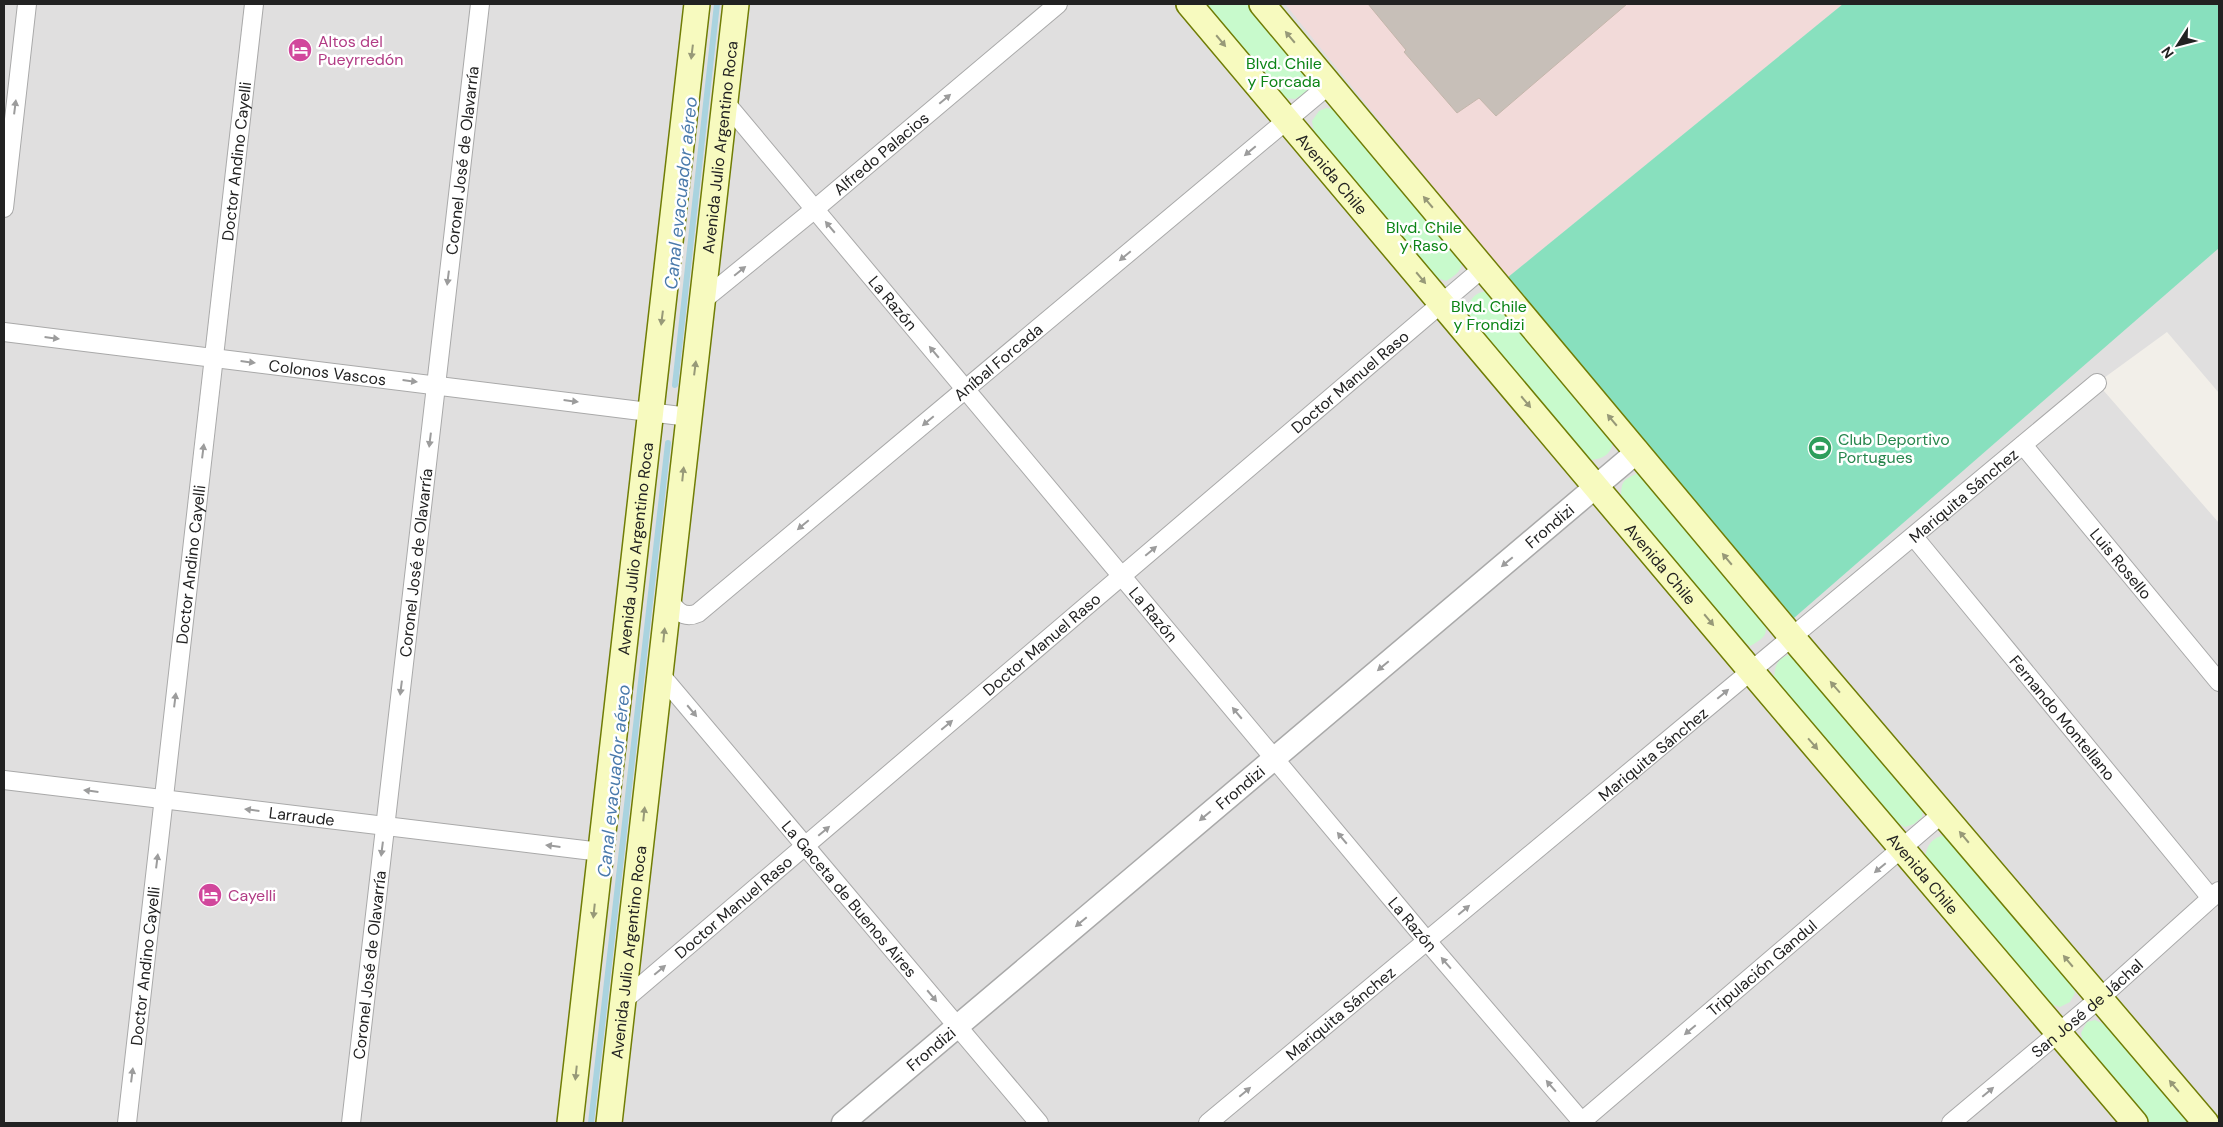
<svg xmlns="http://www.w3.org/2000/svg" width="2223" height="1127" font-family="'DM Sans',sans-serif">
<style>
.residential{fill:#e0dfdf}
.commercial{fill:#f2dad9}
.park{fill:#c8facc}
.pitch{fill:#88e0be}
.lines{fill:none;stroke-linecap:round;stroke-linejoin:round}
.stream{stroke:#aad3df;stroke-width:6}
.building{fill:#c7bfb8;stroke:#c4b6ab}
.minor-casing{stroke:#a9a9a9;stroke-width:20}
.tertiary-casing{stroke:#a9a9a9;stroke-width:25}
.secondary-casing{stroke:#707d05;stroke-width:28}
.minor{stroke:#fff;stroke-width:18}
.tertiary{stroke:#fff;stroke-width:22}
.secondary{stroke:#f7fabf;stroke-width:25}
.oneway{fill:#979978}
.oneway2{fill:#9c9c9c}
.labels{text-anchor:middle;stroke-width:5;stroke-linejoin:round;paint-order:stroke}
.hotel-label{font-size:16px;fill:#b23c85;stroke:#fff;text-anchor:start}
.park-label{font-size:16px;fill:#0c8416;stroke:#fff}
.street-label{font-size:16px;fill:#222;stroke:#fff}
.leisure-label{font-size:16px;fill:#27864d;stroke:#fff;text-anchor:start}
.water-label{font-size:18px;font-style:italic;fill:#4a7aab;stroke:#fff}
</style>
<rect width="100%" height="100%" fill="#f2efe9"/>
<path class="residential" d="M4,4h2215v389l-52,-61 -70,51 122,140v600h-2215z"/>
<path class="commercial" d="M1285,4h558l-336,274z"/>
<g class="park">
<path d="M1206,4h43l58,68 3,10 -2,9 -13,8 -11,-1z"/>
<path d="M1326,108l13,2 124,146c-1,14 -5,18 -17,25l-11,-4 -121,-144 -2,-12 7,-10z"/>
<path d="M1489,291l124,149c-1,14 -10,19 -23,20l-125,-146c5,-14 8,-22 24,-23z"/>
<path d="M1638,473l7,3 118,141c6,17 3,20 -13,29l-10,-7 -119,-144c1,-16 3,-15 17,-22z"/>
<path d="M1788,655l9,3 126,149 -1,10 -8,7 -9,3 -9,-5 -122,-144c1,-12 3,-19 14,-23z"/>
<path d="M1941,836h8l122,145 4,12 -5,9 -10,5 -13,-4 -122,-145c2,-12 5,-18 16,-22z"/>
<path d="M2095,1020l11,5 82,98h-38l-67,-81 -2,-9 6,-11z"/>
</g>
<path class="pitch" d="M1843,4h376v244l-425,370 -287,-340z"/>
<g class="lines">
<g class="stream">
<path d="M675,385l42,-381"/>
<path d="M591,1123l77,-680"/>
</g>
</g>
<path class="building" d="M1368,4h259l-131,112 -17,-18 -22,15 -53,-61 2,-2z"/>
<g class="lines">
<g class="minor-casing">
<g id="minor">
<path id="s1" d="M725,102l702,839 156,182"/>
<path d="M4,208l23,-204"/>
<path id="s2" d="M702,301l113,-92 243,-205"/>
<path id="s3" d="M4,332l685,85"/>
<path id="s4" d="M2023,445l196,237"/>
<path id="s5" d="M1914,537l297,361"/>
<path id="s6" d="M669,594c2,14 14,26 29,19l632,-529"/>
<path id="s7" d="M660,674l379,449"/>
<path id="s8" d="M4,780l597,72"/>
<path id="s9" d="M623,1001l860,-733"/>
<path id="s10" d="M127,1123l127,-1119"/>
<path id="s11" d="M351,1123l129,-1119"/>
<path id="s12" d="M1208,1123c296,-246 594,-491 889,-740"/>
<path id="s13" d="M1580,1123l363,-310"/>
<path id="s14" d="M1951,1123l149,-125 119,-107"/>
</g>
</g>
<g class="tertiary-casing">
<g id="tertiary">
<path id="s15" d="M843,1123l795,-672"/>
</g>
</g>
<g class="secondary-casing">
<g id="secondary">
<path id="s16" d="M1189,4l562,667 384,452"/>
<path d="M1262,4l530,633 414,486"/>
<path id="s17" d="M570,1123l127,-1119"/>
<path id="s18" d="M609,1123l127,-1119"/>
</g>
</g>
<use href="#minor" class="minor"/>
<use href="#tertiary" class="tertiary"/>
<use href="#secondary" class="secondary"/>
</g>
<defs><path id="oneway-solid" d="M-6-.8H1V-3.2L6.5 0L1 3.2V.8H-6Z" transform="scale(1.25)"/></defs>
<g class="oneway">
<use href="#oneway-solid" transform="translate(1290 37) rotate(-130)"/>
<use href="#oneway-solid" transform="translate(1221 41) rotate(50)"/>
<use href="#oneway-solid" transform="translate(692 52) rotate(97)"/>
<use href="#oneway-solid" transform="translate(1428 202) rotate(-130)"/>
<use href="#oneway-solid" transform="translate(1421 278) rotate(50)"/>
<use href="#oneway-solid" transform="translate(662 318) rotate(97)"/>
<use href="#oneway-solid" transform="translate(695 368) rotate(-83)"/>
<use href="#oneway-solid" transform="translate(1526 402) rotate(50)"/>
<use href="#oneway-solid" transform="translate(1612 420) rotate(-130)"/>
<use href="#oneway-solid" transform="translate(683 474) rotate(-84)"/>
<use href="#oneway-solid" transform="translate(1727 559) rotate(-130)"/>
<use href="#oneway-solid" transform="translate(1709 620) rotate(50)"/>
<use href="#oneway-solid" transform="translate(664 635) rotate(-84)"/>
<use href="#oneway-solid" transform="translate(1835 687) rotate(-131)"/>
<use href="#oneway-solid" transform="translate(1813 744) rotate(49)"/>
<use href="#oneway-solid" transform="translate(644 814) rotate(-84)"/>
<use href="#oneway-solid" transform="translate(1964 837) rotate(-130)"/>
<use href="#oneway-solid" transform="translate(594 911) rotate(96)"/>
<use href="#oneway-solid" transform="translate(2068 961) rotate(-130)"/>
<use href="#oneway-solid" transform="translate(576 1073) rotate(96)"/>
<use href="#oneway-solid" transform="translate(2174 1086) rotate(-130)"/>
</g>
<g class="oneway2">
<use href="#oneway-solid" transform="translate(945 99) rotate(-40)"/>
<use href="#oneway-solid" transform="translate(15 107) rotate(-83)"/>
<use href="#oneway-solid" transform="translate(1250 151) rotate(140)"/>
<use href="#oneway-solid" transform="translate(830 227) rotate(-130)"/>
<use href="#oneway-solid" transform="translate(1125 256) rotate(140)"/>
<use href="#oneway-solid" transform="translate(740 271) rotate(-39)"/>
<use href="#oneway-solid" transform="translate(448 278) rotate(97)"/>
<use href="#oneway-solid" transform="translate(52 338) rotate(7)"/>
<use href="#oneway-solid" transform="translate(934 352) rotate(-130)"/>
<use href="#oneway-solid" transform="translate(248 362) rotate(7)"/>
<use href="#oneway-solid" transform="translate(410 381) rotate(7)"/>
<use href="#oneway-solid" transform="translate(571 401) rotate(7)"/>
<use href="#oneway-solid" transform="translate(928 421) rotate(140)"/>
<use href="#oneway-solid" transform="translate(430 440) rotate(97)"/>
<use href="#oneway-solid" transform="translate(203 451) rotate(-83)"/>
<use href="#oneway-solid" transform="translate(803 525) rotate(140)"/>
<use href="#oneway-solid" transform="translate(1151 551) rotate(-40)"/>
<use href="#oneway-solid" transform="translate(1507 562) rotate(140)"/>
<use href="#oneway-solid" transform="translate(1383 666) rotate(140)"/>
<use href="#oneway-solid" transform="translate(401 688) rotate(97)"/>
<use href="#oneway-solid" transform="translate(1723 694) rotate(-40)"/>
<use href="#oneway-solid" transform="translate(175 700) rotate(-83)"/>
<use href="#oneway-solid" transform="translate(692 711) rotate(50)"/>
<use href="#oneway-solid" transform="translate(1237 713) rotate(-130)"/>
<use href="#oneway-solid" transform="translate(947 725) rotate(-40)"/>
<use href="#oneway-solid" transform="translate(91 791) rotate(-173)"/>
<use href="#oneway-solid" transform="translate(252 810) rotate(-173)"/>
<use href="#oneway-solid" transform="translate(1205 816) rotate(140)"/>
<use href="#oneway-solid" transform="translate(824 831) rotate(-40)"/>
<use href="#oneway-solid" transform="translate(1342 838) rotate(-130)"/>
<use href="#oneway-solid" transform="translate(553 846) rotate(-173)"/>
<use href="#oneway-solid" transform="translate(382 849) rotate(97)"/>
<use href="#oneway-solid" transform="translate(157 861) rotate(-83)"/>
<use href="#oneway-solid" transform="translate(1880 868) rotate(140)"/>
<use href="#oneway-solid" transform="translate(1464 910) rotate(-40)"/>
<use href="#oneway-solid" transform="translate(1081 922) rotate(140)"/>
<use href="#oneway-solid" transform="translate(1446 963) rotate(-131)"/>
<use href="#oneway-solid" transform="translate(660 970) rotate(-40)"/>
<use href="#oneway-solid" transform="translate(932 996) rotate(50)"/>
<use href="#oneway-solid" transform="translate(1690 1030) rotate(140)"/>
<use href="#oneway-solid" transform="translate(132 1075) rotate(-83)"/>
<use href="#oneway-solid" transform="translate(1551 1086) rotate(-131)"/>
<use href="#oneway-solid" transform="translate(1245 1092) rotate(-40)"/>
<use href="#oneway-solid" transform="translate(1988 1092) rotate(-40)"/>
</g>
<defs>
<g id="hotel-disc" transform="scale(1.25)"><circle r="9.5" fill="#d1479c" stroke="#fff"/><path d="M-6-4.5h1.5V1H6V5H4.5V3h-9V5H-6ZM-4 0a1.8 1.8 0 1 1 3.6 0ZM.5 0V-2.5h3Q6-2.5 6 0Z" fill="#fff"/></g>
<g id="stadium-disc" transform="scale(1.25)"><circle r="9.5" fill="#2e9e5b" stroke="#fff"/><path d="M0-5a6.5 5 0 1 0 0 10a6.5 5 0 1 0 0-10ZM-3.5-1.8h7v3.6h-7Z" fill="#fff"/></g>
</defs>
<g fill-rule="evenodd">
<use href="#hotel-disc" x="300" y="50"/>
<use href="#stadium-disc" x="1820" y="448"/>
<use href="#hotel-disc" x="210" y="895"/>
</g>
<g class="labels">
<g class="hotel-label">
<text x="318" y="47">Altos del<tspan x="318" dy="18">Pueyrredón</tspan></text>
<text x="228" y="901">Cayelli</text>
</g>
<g class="park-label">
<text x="1284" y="69">Blvd. Chile<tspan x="1284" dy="18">y Forcada</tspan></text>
<text x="1424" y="233">Blvd. Chile<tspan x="1424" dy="18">y Raso</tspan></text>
<text x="1489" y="312">Blvd. Chile<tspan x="1489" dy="18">y Frondizi</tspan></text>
</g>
<g class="street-label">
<text dy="6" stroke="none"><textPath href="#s18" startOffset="982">Avenida Julio Argentino Roca</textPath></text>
<text dy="6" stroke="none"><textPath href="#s2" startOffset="232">Alfredo Palacios</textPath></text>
<text dy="6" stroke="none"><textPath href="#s10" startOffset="968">Doctor Andino Cayelli</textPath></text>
<text dy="6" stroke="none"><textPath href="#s11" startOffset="969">Coronel José de Olavarría</textPath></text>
<text dy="6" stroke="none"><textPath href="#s16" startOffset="222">Avenida Chile</textPath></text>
<text dy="6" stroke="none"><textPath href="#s1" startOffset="262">La Razón</textPath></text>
<text dy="6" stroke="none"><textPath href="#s6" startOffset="432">Aníbal Forcada</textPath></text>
<text dy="6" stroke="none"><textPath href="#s3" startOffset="326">Colonos Vascos</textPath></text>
<text dy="6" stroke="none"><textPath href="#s9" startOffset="955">Doctor Manuel Raso</textPath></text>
<text dy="6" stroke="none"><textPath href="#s12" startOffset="982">Mariquita Sánchez</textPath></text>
<text dy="6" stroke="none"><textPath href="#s15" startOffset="925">Frondizi</textPath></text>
<text dy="6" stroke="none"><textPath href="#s17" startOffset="578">Avenida Julio Argentino Roca</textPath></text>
<text dy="6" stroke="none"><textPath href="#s11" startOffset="564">Coronel José de Olavarría</textPath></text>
<text dy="6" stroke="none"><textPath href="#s10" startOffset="562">Doctor Andino Cayelli</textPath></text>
<text dy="6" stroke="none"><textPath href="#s16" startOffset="732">Avenida Chile</textPath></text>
<text dy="6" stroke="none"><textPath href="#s4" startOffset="154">Luis Rosello</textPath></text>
<text dy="6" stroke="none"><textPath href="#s1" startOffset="668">La Razón</textPath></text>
<text dy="6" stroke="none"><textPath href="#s9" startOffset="550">Doctor Manuel Raso</textPath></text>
<text dy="6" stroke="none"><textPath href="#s5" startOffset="234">Fernando Montellano</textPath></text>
<text dy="6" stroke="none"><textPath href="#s12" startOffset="578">Mariquita Sánchez</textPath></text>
<text dy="6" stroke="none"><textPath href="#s15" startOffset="520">Frondizi</textPath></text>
<text dy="6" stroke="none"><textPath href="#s8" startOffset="300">Larraude</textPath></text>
<text dy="6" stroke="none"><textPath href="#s16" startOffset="1138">Avenida Chile</textPath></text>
<text dy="6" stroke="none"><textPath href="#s7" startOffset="294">La Gaceta de Buenos Aires</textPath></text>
<text dy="6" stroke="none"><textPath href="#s9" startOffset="145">Doctor Manuel Raso</textPath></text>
<text dy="6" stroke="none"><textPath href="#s1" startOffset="1072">La Razón</textPath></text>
<text dy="6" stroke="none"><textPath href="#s18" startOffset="172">Avenida Julio Argentino Roca</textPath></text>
<text dy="6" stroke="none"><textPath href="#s10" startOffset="158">Doctor Andino Cayelli</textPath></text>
<text dy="6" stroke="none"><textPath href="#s11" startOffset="159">Coronel José de Olavarría</textPath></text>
<text dy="6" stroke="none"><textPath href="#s13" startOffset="239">Tripulación Gandul</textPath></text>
<text dy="6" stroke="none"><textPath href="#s14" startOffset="178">San José de Jáchal</textPath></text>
<text dy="6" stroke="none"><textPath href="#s12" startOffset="172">Mariquita Sánchez</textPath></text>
<text dy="6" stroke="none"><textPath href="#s15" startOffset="115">Frondizi</textPath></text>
</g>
<g class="leisure-label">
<text x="1838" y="445">Club Deportivo<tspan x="1838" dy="18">Portugues</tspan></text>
</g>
<g class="water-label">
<text transform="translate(681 193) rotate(-84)" y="6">Canal evacuador aéreo</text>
<text transform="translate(614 781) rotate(-84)" y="6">Canal evacuador aéreo</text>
</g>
</g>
<rect width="2223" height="1127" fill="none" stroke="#222222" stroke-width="10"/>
<g transform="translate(2178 45) rotate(234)" stroke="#ffffff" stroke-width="4" paint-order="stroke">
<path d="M0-4L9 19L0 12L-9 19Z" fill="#222222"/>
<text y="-8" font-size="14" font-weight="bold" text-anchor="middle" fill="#222222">N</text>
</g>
</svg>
